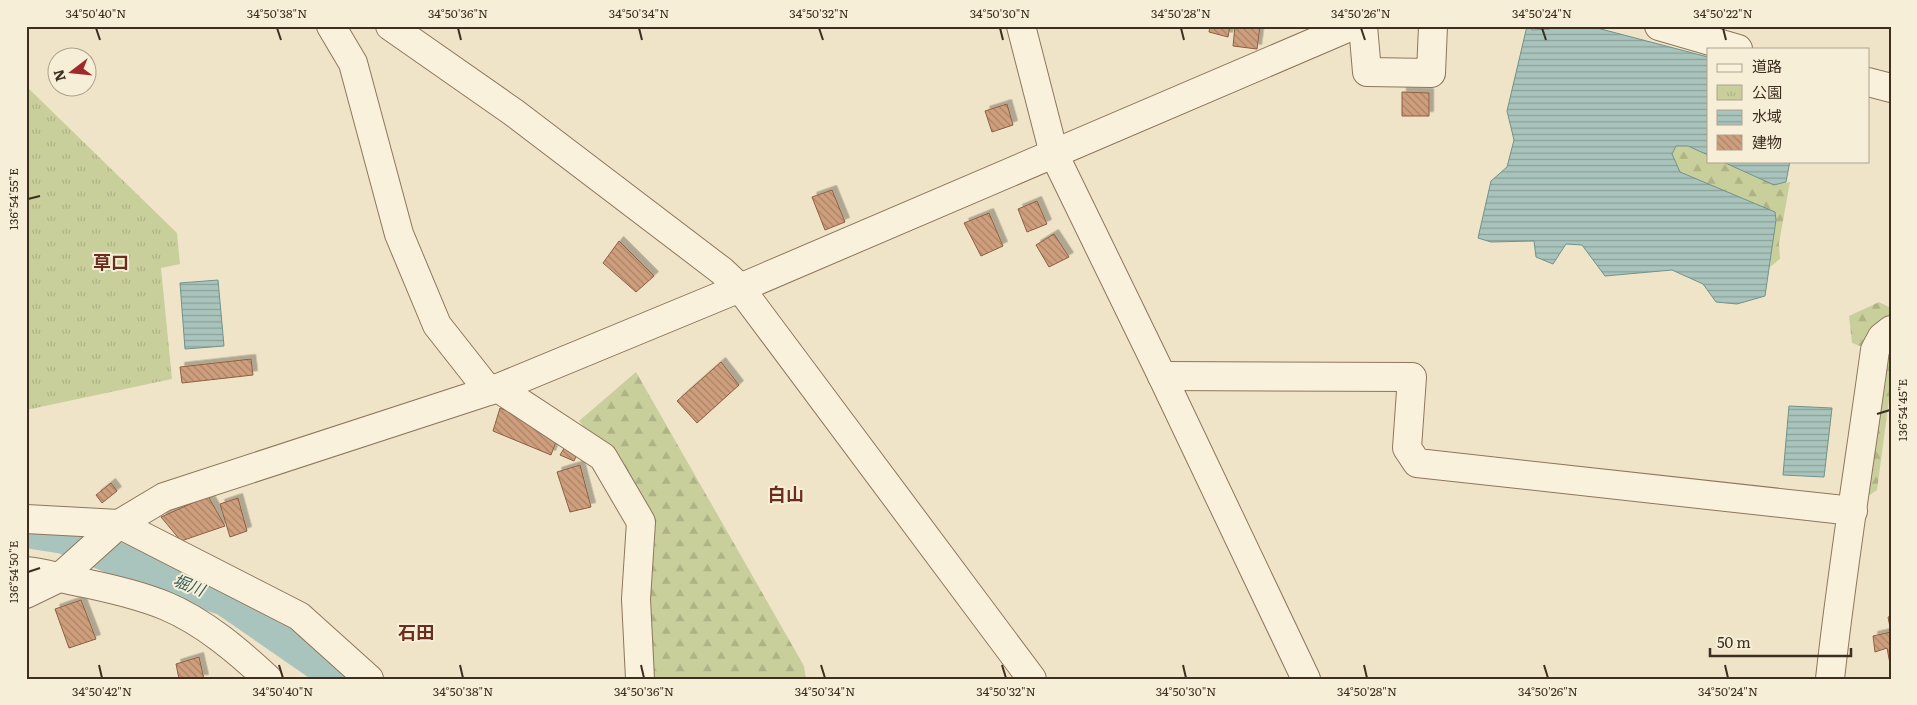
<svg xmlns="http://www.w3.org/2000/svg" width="1917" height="705" font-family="Literata,'Noto Sans JP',serif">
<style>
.forest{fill:url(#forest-firs)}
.park{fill:url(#park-tufts)}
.water{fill:url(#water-rules);stroke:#6f938a}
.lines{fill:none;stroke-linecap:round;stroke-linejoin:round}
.river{stroke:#a9c4bc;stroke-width:34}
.building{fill:url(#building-back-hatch);stroke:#8d5f41;filter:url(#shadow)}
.minor-casing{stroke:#8d765c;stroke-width:30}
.minor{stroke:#faf1dc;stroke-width:28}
.ticks{fill:none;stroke:#3d2e20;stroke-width:2}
.labels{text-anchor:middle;stroke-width:4;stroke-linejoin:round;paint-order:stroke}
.water-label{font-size:16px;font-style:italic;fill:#2f5d5a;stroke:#f7eed8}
.quarter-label{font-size:18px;font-weight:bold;fill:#6b2e1e;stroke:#f7eed8}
.neatline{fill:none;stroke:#3d2e20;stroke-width:2}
.ticks-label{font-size:12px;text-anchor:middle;fill:#3d2e20}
</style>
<defs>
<pattern id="forest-firs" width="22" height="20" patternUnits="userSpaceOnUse" patternTransform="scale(1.25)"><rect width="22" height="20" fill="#c9cf9b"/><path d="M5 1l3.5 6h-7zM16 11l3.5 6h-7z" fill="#aeb285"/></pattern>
<pattern id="park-tufts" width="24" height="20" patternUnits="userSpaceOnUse" patternTransform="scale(1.25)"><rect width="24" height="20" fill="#c9cf9b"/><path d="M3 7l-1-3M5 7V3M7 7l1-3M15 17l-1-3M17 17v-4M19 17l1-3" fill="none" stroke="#aeb285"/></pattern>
<pattern id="water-rules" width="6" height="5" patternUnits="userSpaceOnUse" patternTransform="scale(1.25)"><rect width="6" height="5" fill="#a9c4bc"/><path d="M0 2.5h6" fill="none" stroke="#8ba098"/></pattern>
<pattern id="building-back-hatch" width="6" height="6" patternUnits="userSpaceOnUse" patternTransform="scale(1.25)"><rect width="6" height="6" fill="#cf9f7d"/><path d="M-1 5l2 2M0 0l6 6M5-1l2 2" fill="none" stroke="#a98266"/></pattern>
<filter id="shadow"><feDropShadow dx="4.5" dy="-4.5" stdDeviation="0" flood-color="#0004"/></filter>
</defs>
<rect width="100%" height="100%" fill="#f0e4c8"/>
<g class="forest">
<path d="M1676,146h12l20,9v6h13l53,24 16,-3 -11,61 1,16 -10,8 5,-55 -95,-40 -8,-18z"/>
<path d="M1879,302l12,6v11l-26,29 -13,-5 -3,-27z"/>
<path d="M1891,341v44l-14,105 -16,11 17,-134z"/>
<path d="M636,372l168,294 2,13h-160l-1,-174 -66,-84z"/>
</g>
<path class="park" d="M26,86l151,147 3,31 -19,4 11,111 -146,31z"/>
<g class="water">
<path d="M1527,26h3l2,4 18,-1 3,-3 44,2 111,29v98l-20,-9h-12l-4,8 8,18 95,40 1,8 -11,76 -28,8 -21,-2 -13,-18 -31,-14 -67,6 -23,-31 -16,-1 -13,20 -17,-7 -2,-16 -43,1 -13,-4 13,-57 16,-14 7,-27 -7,-29z"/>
<path d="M1721,161h69l-4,21 -12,3z"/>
<path d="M218,280l6,66 -39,3 -5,-66z"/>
<path d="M1789,406l43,2 -8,69 -41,-2z"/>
</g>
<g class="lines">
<path class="river" d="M26,531l38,6 95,39 66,23 94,65 11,15"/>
</g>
<g class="building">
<path d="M1210,26h20l-2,11 -19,-5z"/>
<path d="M1235,26h25l-3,23 -24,-3z"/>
<path d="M1402,92l27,1v23h-27z"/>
<path d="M1007,104l6,21 -21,7 -7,-21z"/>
<path d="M832,190l13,32 -20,8 -13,-33z"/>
<path d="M1037,201l10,23 -20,8 -9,-23z"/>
<path d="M989,213l14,33 -22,10 -17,-33z"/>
<path d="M1054,234l15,23 -20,10 -13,-22z"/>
<path d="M619,241l35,35 -18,16 -33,-29z"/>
<path d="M251,359l2,16 -71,8 -2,-16z"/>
<path d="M721,362l18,23 -42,38 -20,-22z"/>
<path d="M500,408l59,26 -8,21 -58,-24z"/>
<path d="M568,442l12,6 -6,13 -14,-6z"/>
<path d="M580,465l11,42 -21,5 -13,-40z"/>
<path d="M111,483l6,8 -15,12 -6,-8z"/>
<path d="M208,496l17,30 -44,15 -20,-24z"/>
<path d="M238,498l9,33 -17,6 -10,-33z"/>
<path d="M81,600l15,39 -27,9 -14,-39z"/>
<path d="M1891,616v53l-4,-21 -12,4 -2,-16 18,-4 -3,-15z"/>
<path d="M199,657l5,22h-25l-3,-15z"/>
</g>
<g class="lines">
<g class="minor-casing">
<g id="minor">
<path d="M331,26l22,37 46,171 38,91 52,66"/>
<path d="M390,26l123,86 209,159 18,17 292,391"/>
<path d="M1021,26l33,128 108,222 144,303"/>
<path d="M1363,26l4,46 64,1 2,-47"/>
<path d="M1659,26l79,23"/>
<path d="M1868,82l23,6"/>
<path d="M1162,376l250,1 -5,71 10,15 436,48"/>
<path d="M498,388l105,69 38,65 -5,77 4,80"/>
<path d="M26,519l93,5 180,92 70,63"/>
<path d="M26,571c17,1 32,7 48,10 31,6 63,13 92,25 38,16 72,45 102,73"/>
<path d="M26,594l33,-16 60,-54 45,-27 334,-109 242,-100 612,-262"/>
<path d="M1830,679c12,-110 30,-219 45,-329l7,-13 9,-7"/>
</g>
</g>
<use href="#minor" class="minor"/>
</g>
<path class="ticks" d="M96,28l4,12M277,28l4,12M458,28l3,12M639,28l3,12M819,28l4,12M1000,28l3,12M1181,28l3,12M1361,28l4,12M1542,28l4,12M1723,28l3,12M28,199l12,-3M1877,414l13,-4M28,572l12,-4M99,665l3,13M279,665l4,13M460,665l3,13M641,665l3,13M821,665l4,13M1002,665l4,13M1183,665l3,13M1364,665l3,13M1544,665l4,13M1725,665l3,13"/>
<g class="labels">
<g class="water-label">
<text transform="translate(189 585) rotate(21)" y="6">堀川</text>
</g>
<g class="quarter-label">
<text x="111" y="269">草口</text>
<text x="786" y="501">白山</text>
<text x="416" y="639">石田</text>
</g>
</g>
<rect width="1917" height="705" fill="none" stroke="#f7eed8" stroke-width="55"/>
<rect x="1707" y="48" width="162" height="115" fill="#f7eed8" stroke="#ada18e"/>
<rect x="1717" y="64" width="25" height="8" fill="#faf1dc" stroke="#ada18e"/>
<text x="1752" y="72" font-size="15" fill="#3d2e20">道路</text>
<rect x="1717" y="85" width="25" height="15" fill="url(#park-tufts)" stroke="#ada18e"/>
<text x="1752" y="98" font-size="15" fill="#3d2e20">公園</text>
<rect x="1717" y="110" width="25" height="15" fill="url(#water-rules)" stroke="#ada18e"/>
<text x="1752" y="122" font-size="15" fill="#3d2e20">水域</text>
<rect x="1717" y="135" width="25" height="15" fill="url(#building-back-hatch)" stroke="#ada18e"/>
<text x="1752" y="148" font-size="15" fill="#3d2e20">建物</text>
<g transform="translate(72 72) rotate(254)"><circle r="24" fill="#f7eed8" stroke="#ada18e"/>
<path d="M0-4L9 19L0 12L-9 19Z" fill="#9e2a2b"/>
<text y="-8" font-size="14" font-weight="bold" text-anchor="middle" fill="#3d2e20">N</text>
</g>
<path d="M1710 648v8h141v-8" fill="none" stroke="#3d2e20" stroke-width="2.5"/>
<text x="1717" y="648" font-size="15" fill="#3d2e20" stroke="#f7eed8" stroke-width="4" paint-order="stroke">50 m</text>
<rect x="28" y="28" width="1862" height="650" class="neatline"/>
<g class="ticks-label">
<text x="96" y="18">34°50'40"N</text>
<text x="277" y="18">34°50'38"N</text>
<text x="458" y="18">34°50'36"N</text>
<text x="639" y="18">34°50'34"N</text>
<text x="819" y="18">34°50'32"N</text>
<text x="1000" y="18">34°50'30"N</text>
<text x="1181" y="18">34°50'28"N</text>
<text x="1361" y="18">34°50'26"N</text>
<text x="1542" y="18">34°50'24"N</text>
<text x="1723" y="18">34°50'22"N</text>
<text transform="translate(14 199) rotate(-90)" y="4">136°54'55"E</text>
<text transform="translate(1903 410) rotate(-90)" y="4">136°54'45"E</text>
<text transform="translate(14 572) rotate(-90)" y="4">136°54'50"E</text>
<text x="102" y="696">34°50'42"N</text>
<text x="283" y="696">34°50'40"N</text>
<text x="463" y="696">34°50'38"N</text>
<text x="644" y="696">34°50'36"N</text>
<text x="825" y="696">34°50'34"N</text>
<text x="1006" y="696">34°50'32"N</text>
<text x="1186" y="696">34°50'30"N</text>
<text x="1367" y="696">34°50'28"N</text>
<text x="1548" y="696">34°50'26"N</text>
<text x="1728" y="696">34°50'24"N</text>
</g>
</svg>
